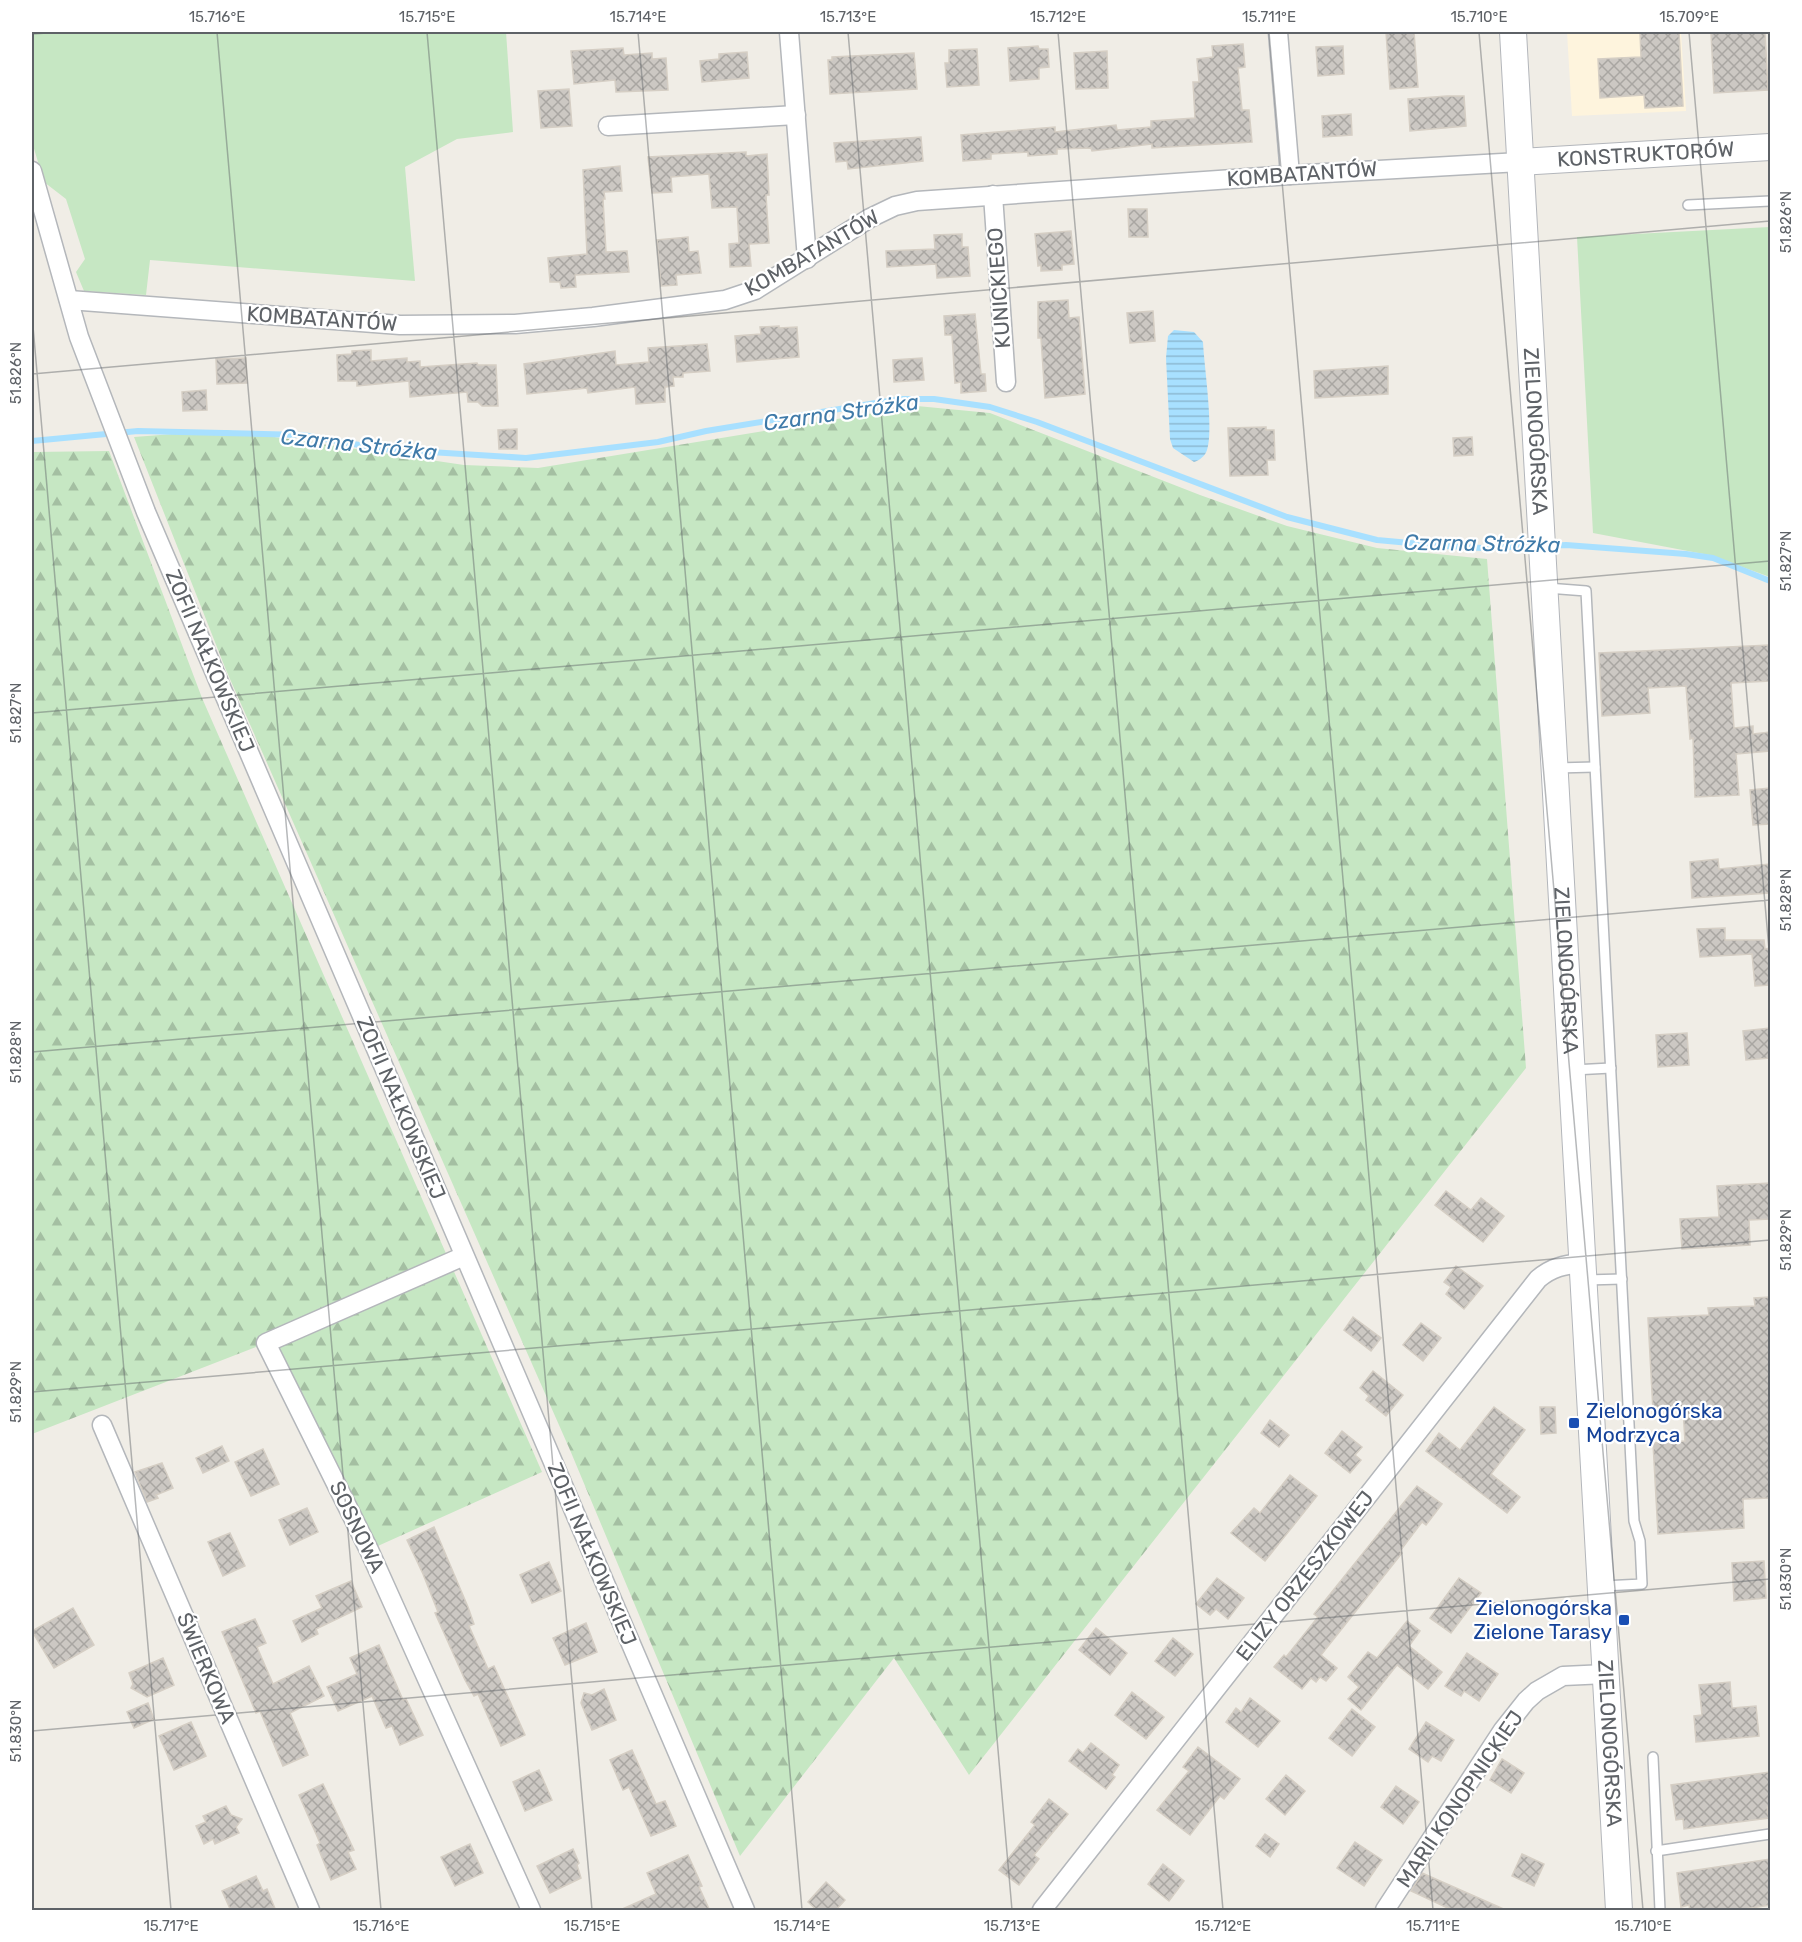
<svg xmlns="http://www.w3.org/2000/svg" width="1802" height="1942" font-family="Rubik,sans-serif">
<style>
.commercial{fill:#fef4dd}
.green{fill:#c6e7c3}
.forest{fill:url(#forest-firs)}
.water{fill:url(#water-rules)}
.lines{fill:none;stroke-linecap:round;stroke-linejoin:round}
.stream{stroke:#a8e0ff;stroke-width:6}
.building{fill:url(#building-cross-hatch);stroke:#d5cec4;stroke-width:1.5}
.lane-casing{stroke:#b4b7bb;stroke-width:12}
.street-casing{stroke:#b4b7bb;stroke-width:21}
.secondary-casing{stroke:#b3b6bb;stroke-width:28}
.lane{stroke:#fff;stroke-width:9}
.street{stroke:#fff;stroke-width:18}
.secondary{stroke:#fff;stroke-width:26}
.ticks{fill:none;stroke:#5e6267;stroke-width:1.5;stroke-opacity:0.45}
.transit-dot{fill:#1a4fb4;stroke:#fff;stroke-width:2}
.labels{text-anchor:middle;stroke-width:4.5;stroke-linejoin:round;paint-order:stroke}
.street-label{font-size:21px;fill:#5e6267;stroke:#fff}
.transit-label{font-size:21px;fill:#164399;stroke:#fff;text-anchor:start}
.water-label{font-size:22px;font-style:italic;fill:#407ba9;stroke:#fff}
.neatline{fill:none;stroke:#5e6267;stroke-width:2}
.ticks-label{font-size:15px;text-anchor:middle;fill:#5e6267}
</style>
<defs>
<pattern id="forest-firs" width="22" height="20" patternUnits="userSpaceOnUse" patternTransform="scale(1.5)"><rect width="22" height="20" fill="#c6e7c3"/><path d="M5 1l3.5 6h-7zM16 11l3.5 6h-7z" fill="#a4bfa2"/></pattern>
<pattern id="water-rules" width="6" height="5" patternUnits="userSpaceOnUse" patternTransform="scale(1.5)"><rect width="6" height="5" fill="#a8e0ff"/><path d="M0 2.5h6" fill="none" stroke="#8cb9d2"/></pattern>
<pattern id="building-cross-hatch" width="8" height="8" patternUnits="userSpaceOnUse" patternTransform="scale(1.5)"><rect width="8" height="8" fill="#ccc8c3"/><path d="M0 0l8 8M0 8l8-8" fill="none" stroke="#a9a6a2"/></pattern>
</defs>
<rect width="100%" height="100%" fill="#f0ede6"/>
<path class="commercial" d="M1567,32h114l5,79 -114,5z"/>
<g class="green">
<path d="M32,32h474l7,100 -56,7 -52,28 10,114 -265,-21 -4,35 -62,-4 -8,-19 9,-13 -19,-60 -22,-17 -12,-40z"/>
<path d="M1770,227v350l-61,-22 -116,-22 -16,-296z"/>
</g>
<g class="forest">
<path d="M917,406l73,7 210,82 87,31 90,22 110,11 39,509 -557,707 -75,-117 -154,198 -170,-406 -344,-780 -92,-233 92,-7 238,35 74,3z"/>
<path d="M109,451l93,247 340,774 -173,78 -103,-207 -234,91v-982z"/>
</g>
<path class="water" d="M1174,330l20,2 9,10c1,24 11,88 4,108 -2,6 -7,10 -13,12l-21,-14 -3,-9 -4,-81 2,-22z"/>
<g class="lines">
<g class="stream">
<path d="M32,441l106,-10 165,4 79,14 144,9 132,-16 48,-11 194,-32h34l56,8 47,15 250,95 90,23 66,6 40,2 52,-2"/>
<path d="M1548,546l18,-1 120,9 27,4 57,23"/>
</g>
</g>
<g class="building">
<path d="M1386,32h28l4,55 -28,2z"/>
<path d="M1640,32h39l4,74 -38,2 -1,-13 -44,3 -2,-39 43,-2z"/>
<path d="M1711,32h54l3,58 -54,3z"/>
<path d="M1243,44l2,23 -7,1 4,42h7l3,32 -100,6v-4l-60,7 -1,-3 -34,1v5l-29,2v-4l-37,2v5l-28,2 -2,-26 94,-8v5l61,-7 1,5 34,-3v-6l44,-3 -2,-36h6l-2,-23 16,-2 -1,-11z"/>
<path d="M1038,46l1,3h9l1,18 -10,1v11l-29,2 -2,-33z"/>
<path d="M1343,46l1,28 -26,2 -2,-29z"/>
<path d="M623,48l1,7 28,-2v6l14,-1 2,32 -52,2 -1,-12 -41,4 -3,-33z"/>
<path d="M977,49l2,36 -32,2 -2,-24h4v-13z"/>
<path d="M1107,51l1,37 -32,1 -2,-36z"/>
<path d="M747,52l2,26 -47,4 -2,-21 19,-2v-5z"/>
<path d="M914,53l3,36 -87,5 -2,-34h4v-3z"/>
<path d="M569,89l3,37 -31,2 -3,-37z"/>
<path d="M1447,96h17l2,30 -56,5 -2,-32z"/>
<path d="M1351,114l1,21 -29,2 -1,-21z"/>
<path d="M921,137l2,24 -75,8 -1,-8 -11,1 -2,-19z"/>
<path d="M746,152v4l21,-2 2,41h-3l3,48 -20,1 2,22 -21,1 -1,-23 10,-1 -2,-36 -25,1 -3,-34 -38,3 1,15 -20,1 -4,-36z"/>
<path d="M620,166l2,25 -18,1 1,7h-2l3,53 21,-1 2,21 -54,3 1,12 -15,1 -1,-6h-10l-2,-24 39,-4 -4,-84z"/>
<path d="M1128,209h19l1,28h-19z"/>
<path d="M1071,231l3,33 -12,1v5l-21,1v-6l-3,1 -3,-32z"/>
<path d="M962,234v13h6l2,29 -33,2 -1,-14 -49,3 -1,-16 49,-2 -1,-14z"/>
<path d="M688,237l1,15 9,-1 3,22 -25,2 1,10 -16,1 -4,-46z"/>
<path d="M1068,300l1,18 10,-1 6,77 -40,4 -4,-60h-3v-36z"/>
<path d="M1153,311l2,30 -25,2 -3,-30z"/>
<path d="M975,314l6,60h4l1,17 -25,2v-11l-6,1 -3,-48h-7l-1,-19z"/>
<path d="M779,326v2l18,-1 2,30 -62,5 -2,-26 26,-2 -1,-7z"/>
<path d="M707,344l3,27 -27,2v4h-10l1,9 -9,1v15l-29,2 -1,-17 -47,6 -1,-5 -60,6 -3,-30 91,-13 1,14 33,-3 -1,-14z"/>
<path d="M371,350v11l36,-3v4l13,-1v6l57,-4 1,2h18l2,41h-16l-4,-4h-10l-1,-10 -57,5 -1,-16 -52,5v-5h-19l-1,-26 15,-1v-3z"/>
<path d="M246,358l1,25 -30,1 -1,-25z"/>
<path d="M922,358l2,22 -30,2 -1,-22z"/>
<path d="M1388,366v28l-73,4 -1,-27z"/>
<path d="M206,390l1,20 -24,1 -1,-19z"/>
<path d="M1266,427v3h8l1,30h-8l1,15 -38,1 -2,-48z"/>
<path d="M517,429v20h-18l-1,-19z"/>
<path d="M1472,437l1,18 -19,1 -1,-18z"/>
<path d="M1770,645v36l-39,2 3,45 19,-2v8l17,-2v19l-34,3 3,41 -44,2 -2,-59 -3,1 -4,-53 -38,2 2,25 -48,3 -3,-63z"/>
<path d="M1770,788v36l-17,1 -3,-35z"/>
<path d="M1718,859l1,10 51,-5v29l-78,5 -2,-36z"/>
<path d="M1725,928v12h39l1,9 5,-1v37l-15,1 -3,-32 -52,3 -3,-28z"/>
<path d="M1770,1028v30l-24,2 -3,-29z"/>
<path d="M1687,1033l2,32 -31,2 -2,-32z"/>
<path d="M1770,1183v36l-21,1 1,25 -68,4 -2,-30 39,-2 -2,-31z"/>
<path d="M1446,1191l25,19 10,-12 23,18 -21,26 -48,-37z"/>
<path d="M1456,1266l27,20 -19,23 -18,-15 5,-7 -7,-5z"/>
<path d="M1770,1297v201l-27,1 1,29 -86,6 -5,-91 32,-2 -2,-32 -30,2 -5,-93 61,-3 -1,-7 47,-2 -1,-8z"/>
<path d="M1353,1317l28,21 -10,13 -27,-21z"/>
<path d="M1421,1323l20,15 -18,23 -20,-16z"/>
<path d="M1373,1371l30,24 -17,21 -20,-16 3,-4 -9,-8z"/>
<path d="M1494,1407l31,23 -34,44 29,23 -13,16 -81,-62 13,-18 21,17z"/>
<path d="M1540,1407h15l1,26 -15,1z"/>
<path d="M1270,1420l19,15 -10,12 -18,-14z"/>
<path d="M1342,1431l20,16 -7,8 6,5 -11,13 -25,-20z"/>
<path d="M222,1446l7,15 -26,12 -7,-15z"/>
<path d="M263,1449l16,35 -28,12 -16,-34z"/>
<path d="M162,1463l11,25 -17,7 2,3 -11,4 -12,-30z"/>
<path d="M1290,1475l27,21 -52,65 -34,-28 23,-25 6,5z"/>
<path d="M1417,1486l25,18 -16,21 -4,-3 -22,29 2,2 -81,102 16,13 -11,13 -6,-4 -4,5 -5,-4 -9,11 -28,-22 10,-12 2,2 32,-40 -4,-3z"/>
<path d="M307,1508l11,24 -28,13 -11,-25z"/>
<path d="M434,1527l34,80 6,17 -5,2 19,43 6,-3 31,69 -24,11 -23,-52 -4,2 -9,-16 -30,-67 3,-1 -15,-38 -16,-34z"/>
<path d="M230,1533l15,33 -22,10 -15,-34z"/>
<path d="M1764,1561l2,37 -32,3 -2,-38z"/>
<path d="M549,1562l12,29 -29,12 -12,-28z"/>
<path d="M1217,1578l27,20 -16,21 -12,-10 -6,6 -14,-11z"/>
<path d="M1459,1578l22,15 -30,40 -21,-15z"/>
<path d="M351,1581l11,26 -46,22 2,5 -16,8 -9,-21 29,-13 -6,-12z"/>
<path d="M73,1608l21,37 -40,23 -22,-37z"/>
<path d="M255,1619l11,24 -9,4 16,37 36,-18 15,30 -34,17 18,42 -25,11 -23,-55 -4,2 -34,-81z"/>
<path d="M1407,1621l13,10 -11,15 33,26 -14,17 -31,-24 -36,45 -13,-11 11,-12 -11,-10 20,-25 9,6z"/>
<path d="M586,1623l11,29 -32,13 -12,-27z"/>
<path d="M1096,1628l31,25 -17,22 -31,-25z"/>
<path d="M1173,1638l20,16 -18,22 -20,-15z"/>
<path d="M379,1645l24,55 3,-1 17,36 -23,10 -8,-19 -6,2 -14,-32 -34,15 -11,-24 30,-13 -7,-16z"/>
<path d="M1467,1653l31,21 -19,27 -15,-10 -3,5 -16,-10z"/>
<path d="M163,1658l11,27 -27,12 -16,-9 2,-4 -4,-11z"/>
<path d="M1730,1682l2,26 24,-2 3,30 -63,6 -2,-26 8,-1 -3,-30z"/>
<path d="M604,1689l12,31 -24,10 -11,-27 3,-10 8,2z"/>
<path d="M1132,1692l32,25 -18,22 -31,-24z"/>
<path d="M1250,1698l30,23 -22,26 -32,-25 10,-14 5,4z"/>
<path d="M148,1703l6,16 -20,9 -7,-16z"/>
<path d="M1352,1709l23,18 -23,29 -23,-18z"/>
<path d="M191,1722l15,34 -32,14 -15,-34z"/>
<path d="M1426,1722l28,18 -13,21 -9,-5 -4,6 -19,-13z"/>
<path d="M1091,1743l28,22 -7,10 3,2 -9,12 -37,-28 9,-12 5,4z"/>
<path d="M1198,1747l42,32 -16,20 -4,-3 -30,39 -33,-25 32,-39 -6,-4z"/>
<path d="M632,1750l24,54 9,-3 11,25 -25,10 -22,-49 -6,3 -13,-30z"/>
<path d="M1502,1759l22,14 -13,20 -21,-13z"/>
<path d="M539,1770l13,30 -27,11 -12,-29z"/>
<path d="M1770,1772v34l-3,1 2,11 -85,11 -1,-10 -7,1 -5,-35z"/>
<path d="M1286,1775l19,16 -20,24 -19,-16z"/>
<path d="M323,1784l31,66 -6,2 8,17 -25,11 -14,-35 3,-2 -21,-48z"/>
<path d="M1396,1786l23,16 -16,22 -22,-17z"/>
<path d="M1049,1799l19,15 -34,41 5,4 -20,26 -20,-15 36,-45 -4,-3z"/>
<path d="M226,1806l5,9 11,4 -6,8 3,6 -24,11 -2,-5 -9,5 -8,-18 10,-4 -3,-6z"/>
<path d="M1265,1834l14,10 -9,13 -14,-11z"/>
<path d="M1355,1842l27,18 -18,26 -27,-18z"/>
<path d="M470,1844l13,29 -28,13 -14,-29z"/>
<path d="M573,1849l6,14 -2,2 4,13 -31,15 -13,-27z"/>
<path d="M1522,1854l22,10 -10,22 -22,-10z"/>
<path d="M688,1855l14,31 -3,1 11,24h-92l38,-17 -9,-21z"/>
<path d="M1770,1859v46l-38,6h-42l-1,-6 -8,2 -4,-34z"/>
<path d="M1163,1864l21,17 -15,20 -21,-17z"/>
<path d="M1422,1873l86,38h-54l-43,-20z"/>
<path d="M256,1876l7,15 4,-2 9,22h-45l-9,-20z"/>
<path d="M826,1882l19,18 -10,11h-17l-10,-9z"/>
</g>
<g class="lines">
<g class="lane-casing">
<g id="lane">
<path d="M1688,205l82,-4"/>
<path d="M1547,588l39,3 48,930 6,20 2,43 -39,2"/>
<path d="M1556,768l39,-1"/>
<path d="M1573,1070l38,-2"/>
<path d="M1586,1280l36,-1"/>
<path d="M1653,1757l7,153"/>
<path d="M1656,1851l114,-17"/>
</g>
</g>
<g class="street-casing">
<g id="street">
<path d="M789,32l18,227"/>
<path d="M1278,32l12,143"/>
<path d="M608,126l188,-11"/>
<path d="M32,171l47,166 67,175 599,1398"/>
<path d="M993,195l13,187"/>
<path d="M69,300l331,25 115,-1 78,-7 132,-17 30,-10 115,-72 25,-12 22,-5 373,-26 230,-13"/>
<path d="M464,1256l-198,87 103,207 162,360"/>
<path d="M102,1425l208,485"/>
<path d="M1042,1910l496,-631c14,-12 26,-14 44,-16"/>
<path d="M1385,1910l118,-180 23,-29 11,-10 26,-15 43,-2"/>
</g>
</g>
<g class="secondary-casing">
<g id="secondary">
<path id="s1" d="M1513,32l106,1878"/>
<path id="s2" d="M1520,162l250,-15"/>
</g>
</g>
<use href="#lane" class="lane"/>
<use href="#street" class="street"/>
<use href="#secondary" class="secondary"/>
</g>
<path class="ticks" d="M217,32l164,1878M427,32l165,1878M638,32l164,1878M848,32l164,1878M1058,32l165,1878M1269,32l164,1878M1479,32l164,1878M1689,32l81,929M32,34l30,-2M32,315l139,1595M32,374l1738,-153M32,713l1738,-152M32,1052l1738,-152M32,1392l1738,-152M32,1731l1738,-152"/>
<g class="transit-dot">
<rect x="1568" y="1417" width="12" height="12" rx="3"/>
<rect x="1618" y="1614" width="12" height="12" rx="3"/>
</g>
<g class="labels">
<g class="street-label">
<text dy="7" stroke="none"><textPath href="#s2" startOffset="126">KONSTRUKTORÓW</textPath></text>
<text transform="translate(1302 174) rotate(-4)" y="7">KOMBATANTÓW</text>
<text transform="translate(812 253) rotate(-30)" y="7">KOMBATANTÓW</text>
<text transform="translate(999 288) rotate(-94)" y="7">KUNICKIEGO</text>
<text transform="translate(322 319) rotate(4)" y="7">KOMBATANTÓW</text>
<text dy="7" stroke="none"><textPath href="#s1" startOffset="400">ZIELONOGÓRSKA</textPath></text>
<text transform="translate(210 661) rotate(67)" y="7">ZOFII NAŁKOWSKIEJ</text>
<text dy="7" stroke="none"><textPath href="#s1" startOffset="940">ZIELONOGÓRSKA</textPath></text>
<text transform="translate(401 1108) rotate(67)" y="7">ZOFII NAŁKOWSKIEJ</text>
<text transform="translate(357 1527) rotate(64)" y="7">SOSNOWA</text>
<text transform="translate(592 1554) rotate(67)" y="7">ZOFII NAŁKOWSKIEJ</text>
<text transform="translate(1305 1576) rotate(-52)" y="7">ELIZY ORZESZKOWEJ</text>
<text transform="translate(206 1668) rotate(67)" y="7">ŚWIERKOWA</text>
<text dy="7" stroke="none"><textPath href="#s1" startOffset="1714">ZIELONOGÓRSKA</textPath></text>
<text transform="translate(1460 1799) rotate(-56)" y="7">MARII KONOPNICKIEJ</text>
</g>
<g class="transit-label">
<text x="1586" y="1418">Zielonogórska<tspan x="1586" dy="24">Modrzyca</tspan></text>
<text x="1612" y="1615" text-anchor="end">Zielonogórska<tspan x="1612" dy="24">Zielone Tarasy</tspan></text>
</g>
<g class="water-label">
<text transform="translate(841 412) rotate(-8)" y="8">Czarna Stróżka</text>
<text transform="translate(359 444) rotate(6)" y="8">Czarna Stróżka</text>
<text transform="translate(1482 543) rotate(1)" y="8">Czarna Stróżka</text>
</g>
</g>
<rect width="1802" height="1942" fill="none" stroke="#ffffff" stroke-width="66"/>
<rect x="33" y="33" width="1736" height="1876" class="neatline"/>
<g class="ticks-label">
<text x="217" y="22">15.716°E</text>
<text x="427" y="22">15.715°E</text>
<text x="638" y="22">15.714°E</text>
<text x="848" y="22">15.713°E</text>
<text x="1058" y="22">15.712°E</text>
<text x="1269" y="22">15.711°E</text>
<text x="1479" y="22">15.710°E</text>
<text x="1689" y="22">15.709°E</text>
<text transform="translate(1786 222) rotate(-90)" y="5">51.826°N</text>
<text transform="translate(16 373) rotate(-90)" y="5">51.826°N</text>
<text transform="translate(1786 561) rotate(-90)" y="5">51.827°N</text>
<text transform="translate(16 713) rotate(-90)" y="5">51.827°N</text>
<text transform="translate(1786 900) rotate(-90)" y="5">51.828°N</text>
<text transform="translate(16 1052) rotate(-90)" y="5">51.828°N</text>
<text transform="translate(1786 1240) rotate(-90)" y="5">51.829°N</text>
<text transform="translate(16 1392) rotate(-90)" y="5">51.829°N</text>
<text transform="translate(1786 1579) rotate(-90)" y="5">51.830°N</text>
<text transform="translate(16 1731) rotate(-90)" y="5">51.830°N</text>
<text x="171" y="1931">15.717°E</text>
<text x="381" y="1931">15.716°E</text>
<text x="592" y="1931">15.715°E</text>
<text x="802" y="1931">15.714°E</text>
<text x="1012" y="1931">15.713°E</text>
<text x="1223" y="1931">15.712°E</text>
<text x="1433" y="1931">15.711°E</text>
<text x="1643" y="1931">15.710°E</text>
</g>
</svg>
